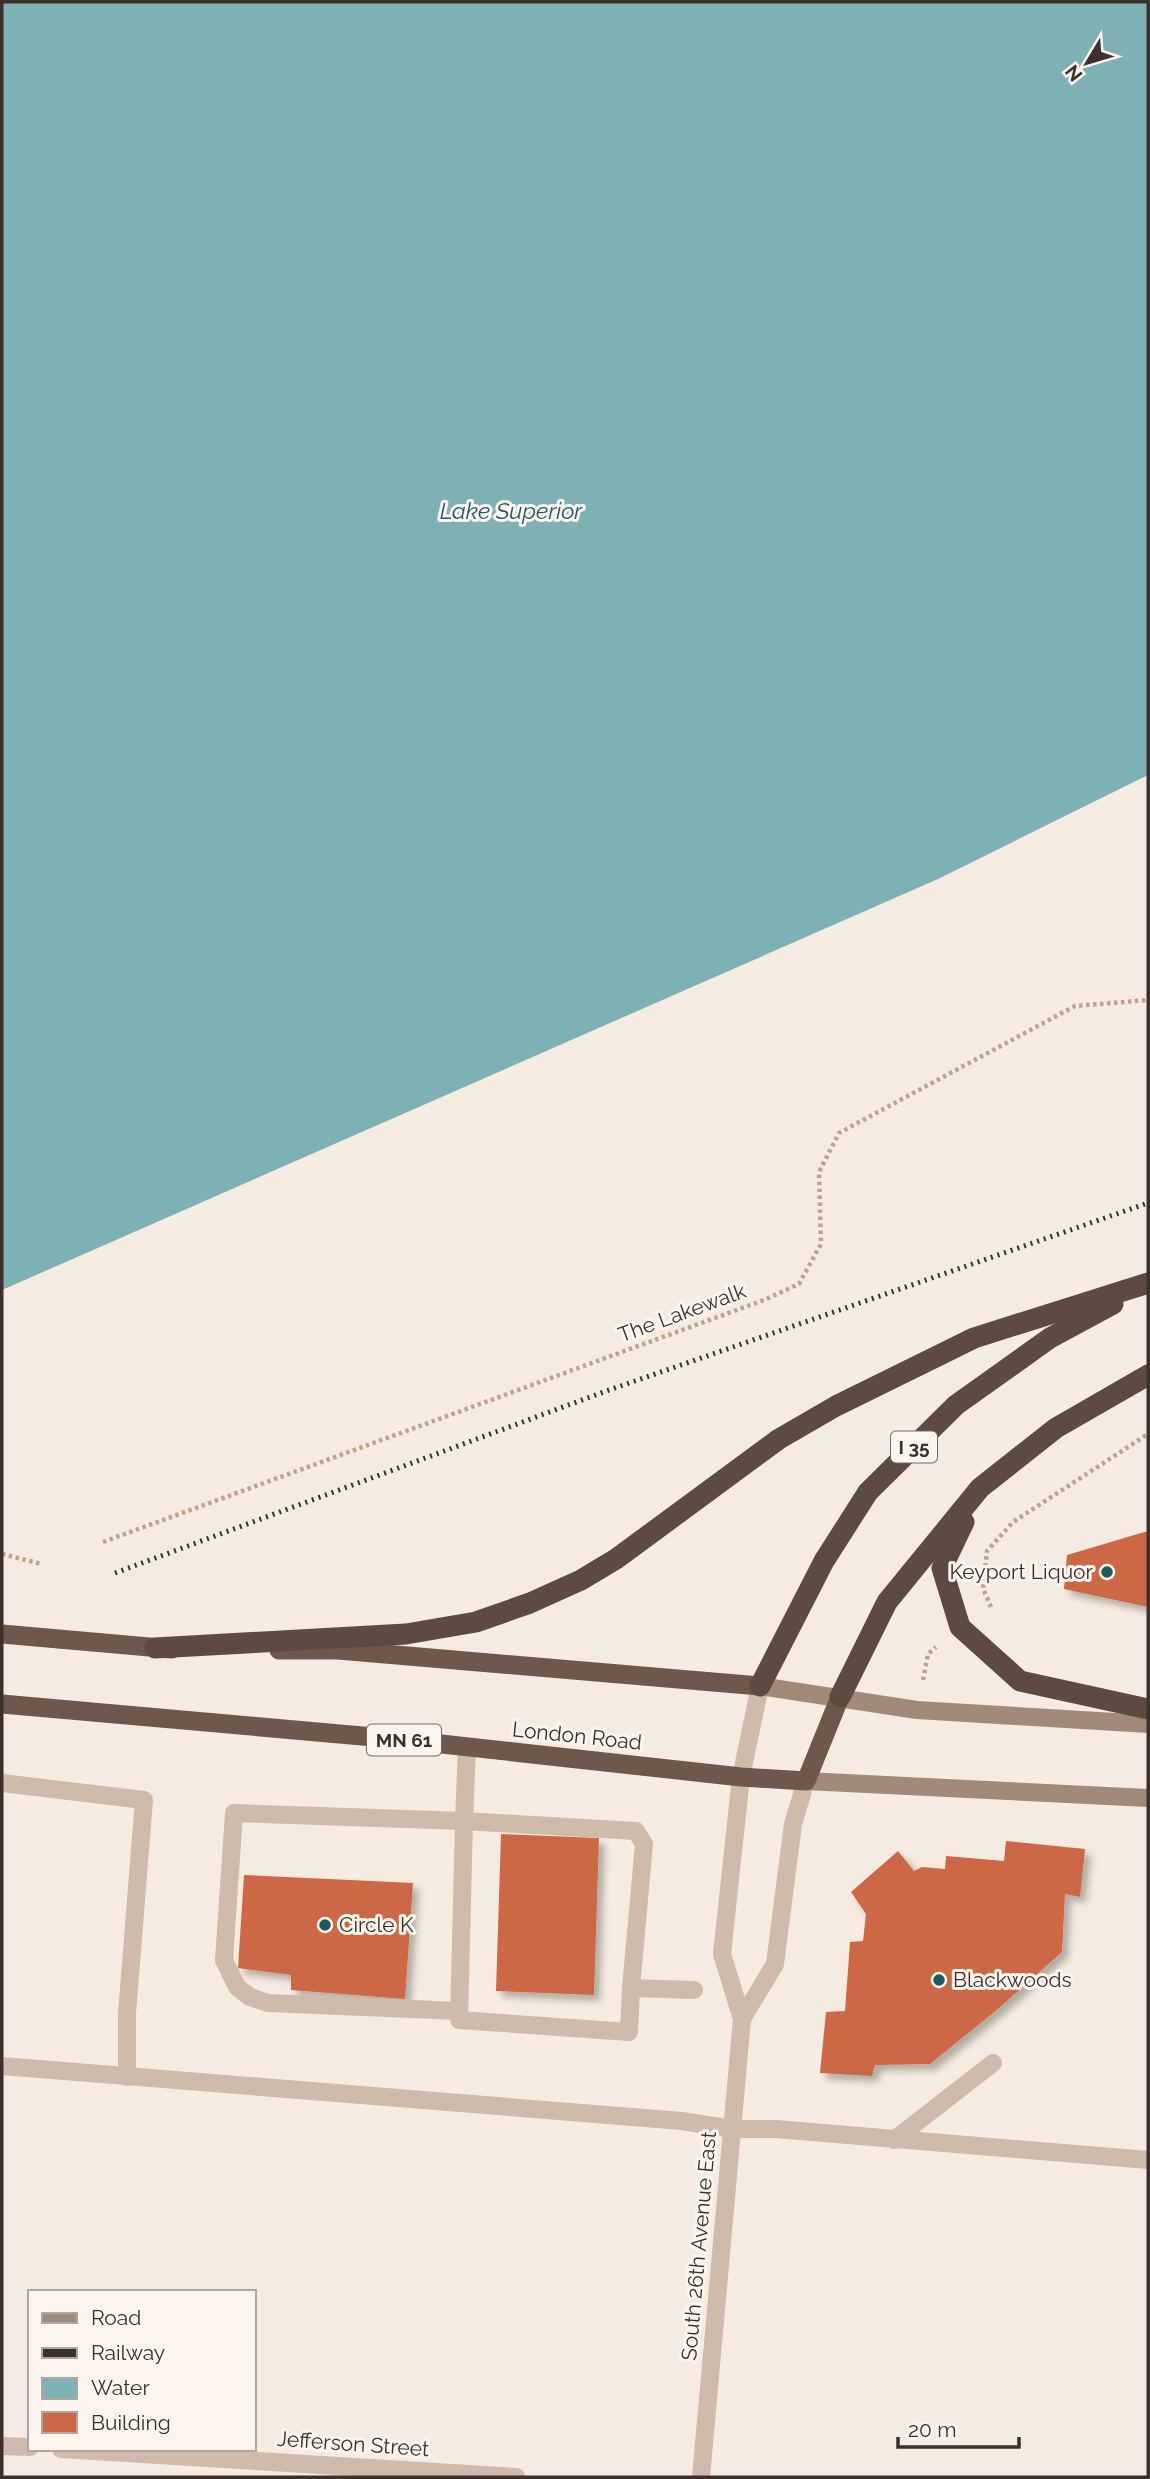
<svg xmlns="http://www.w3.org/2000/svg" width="1150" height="2479" font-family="Raleway,sans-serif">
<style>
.water{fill:#7db1b4}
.building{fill:#cd6846;filter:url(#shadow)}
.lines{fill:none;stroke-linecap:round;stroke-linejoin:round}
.path{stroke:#baa594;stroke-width:4.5;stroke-dasharray:3.5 3.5;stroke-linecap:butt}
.service{stroke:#cebbab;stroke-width:18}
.minor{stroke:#cebbab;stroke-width:18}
.tertiary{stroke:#cebbab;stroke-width:18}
.secondary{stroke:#a28a7b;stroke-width:18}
.trunk{stroke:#6e584e;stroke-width:19}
.motorway{stroke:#5d4a41;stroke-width:21}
.rail{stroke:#3c302a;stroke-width:5;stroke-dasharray:2 5;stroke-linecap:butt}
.poi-dot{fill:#1c5b60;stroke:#fcf5ed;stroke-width:2.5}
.labels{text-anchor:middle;stroke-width:6;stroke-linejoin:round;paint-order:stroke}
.shield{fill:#fcf5ed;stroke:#766b64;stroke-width:2}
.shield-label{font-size:19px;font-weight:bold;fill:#3c302a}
.street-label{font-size:21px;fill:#3c302a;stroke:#fcf5ed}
.poi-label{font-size:21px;fill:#3c302a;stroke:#fcf5ed;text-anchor:start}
.water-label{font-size:23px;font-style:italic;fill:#1c5b60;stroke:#fcf5ed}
</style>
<defs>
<filter id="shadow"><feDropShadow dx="6" dy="6" stdDeviation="3.5" flood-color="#0004"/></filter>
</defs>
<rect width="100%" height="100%" fill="#f5ebe0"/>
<path class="water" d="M2,2h1146v773l-210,104 -936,411z"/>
<g class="building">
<path d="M1148,1531v76l-84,-18 3,-34z"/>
<path d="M501,1834l98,4 -5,157 -98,-4z"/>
<path d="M1006,1841l79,8 -5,48 -15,-3 -3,58 -64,57 -68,55 -55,1 -3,11 -52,-3 6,-61 19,-1 5,-69 13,-1 3,-27 -15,-22 47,-41 16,20 8,-4 23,2 1,-13 58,5z"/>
<path d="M244,1875l169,8 -8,116 -114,-9v-15l-53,-7z"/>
</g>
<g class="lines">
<g class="path">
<path d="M103,1542l661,-242 35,-16 22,-40 -2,-72 20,-39 236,-127 73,-6"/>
<path d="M2,1554l40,10"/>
<path d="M991,1607l-8,-19 4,-37 26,-29 135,-88"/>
<path d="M923,1680l5,-26 8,-7"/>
</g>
<g class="service">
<path d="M467,1747l-3,74 172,10 8,13 -13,144 63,2"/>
<path d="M2,1783l142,17 -17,213v64"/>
<path d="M459,2011l-191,-8 -18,-6 -13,-10 -13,-27 10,-147 230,8 -5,199 170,12 2,-44"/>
<path d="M2,2066l680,55 51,8h43l372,31"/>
<path d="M894,2140l99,-77"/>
</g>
<g class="minor">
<path d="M2,2446l28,1"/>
<path d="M61,2449l455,28"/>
</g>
<g class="tertiary">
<path d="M742,2019l33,-55 18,-140 13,-43"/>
<path d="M701,2477l41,-458 -20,-65 19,-177 19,-91"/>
</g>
<g class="secondary">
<path d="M760,1686l157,24 231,14"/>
<path d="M806,1781l342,17"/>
</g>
<g class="trunk">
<path d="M2,1634l170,15"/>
<path d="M279,1650h59l422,36"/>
<path d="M2,1704l394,35 345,38 65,4 34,-84"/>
</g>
<g class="motorway">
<path d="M964,1522l-22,46 18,59 60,54 128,28"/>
<path d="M155,1648l251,-14 70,-12 54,-19 51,-23 35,-21 163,-120 57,-33 138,-68 174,-55"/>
<path d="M760,1686l64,-125 44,-69 88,-87 94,-67 63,-34"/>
<path d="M840,1697l47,-95 93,-114 76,-60 92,-53"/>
</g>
<path class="rail" d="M115,1573l494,-183 539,-187"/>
</g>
<g class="poi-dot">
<circle cx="1107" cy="1572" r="7"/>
<circle cx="325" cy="1925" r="7"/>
<circle cx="939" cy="1980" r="7"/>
</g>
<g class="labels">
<g class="shield">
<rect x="891" y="1431.5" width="46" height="31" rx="5"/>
<rect x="367" y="1724.5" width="74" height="31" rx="5"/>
</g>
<g class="shield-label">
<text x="914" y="1454">I 35</text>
<text x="404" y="1747">MN 61</text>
</g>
<g class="street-label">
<text transform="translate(682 1313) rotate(-20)" y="7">The Lakewalk</text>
<text transform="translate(577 1736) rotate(6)" y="7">London Road</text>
<text transform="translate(699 2246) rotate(-85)" y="7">South 26th Avenue East</text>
<text transform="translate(353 2444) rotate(4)" y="7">Jefferson Street</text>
</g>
<g class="poi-label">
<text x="1093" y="1579" text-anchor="end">Keyport Liquor</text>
<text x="339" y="1932">Circle K</text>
<text x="953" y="1987">Blackwoods</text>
</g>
<g class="water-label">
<text x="511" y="519">Lake Superior</text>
</g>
</g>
<rect width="1150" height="2479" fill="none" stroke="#3c302a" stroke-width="7"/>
<rect x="28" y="2290" width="228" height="161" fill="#fcf5ed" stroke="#afa69f" stroke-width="2"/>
<rect x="42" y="2313" width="35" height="10" fill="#a28a7b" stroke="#afa69f" stroke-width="2"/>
<text x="91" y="2325" font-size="21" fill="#3c302a">Road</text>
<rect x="42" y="2348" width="35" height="10" fill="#3c302a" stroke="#afa69f" stroke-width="2"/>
<text x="91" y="2360" font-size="21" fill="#3c302a">Railway</text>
<rect x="42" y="2378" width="35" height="21" fill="#7db1b4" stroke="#afa69f" stroke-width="2"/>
<text x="91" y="2395" font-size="21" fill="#3c302a">Water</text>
<rect x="42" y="2412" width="35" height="21" fill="#cd6846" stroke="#afa69f" stroke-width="2"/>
<text x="91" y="2430" font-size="21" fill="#3c302a">Building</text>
<g transform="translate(1087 63) rotate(232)" stroke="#fcf5ed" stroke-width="5" paint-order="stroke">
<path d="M0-5L12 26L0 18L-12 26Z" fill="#3c302a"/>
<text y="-10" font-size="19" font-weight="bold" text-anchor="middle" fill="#3c302a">N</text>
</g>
<path d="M898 2437v10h121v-10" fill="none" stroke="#3c302a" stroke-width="3.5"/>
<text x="908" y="2437" font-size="21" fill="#3c302a" stroke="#fcf5ed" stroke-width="5" paint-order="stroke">20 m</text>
</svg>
